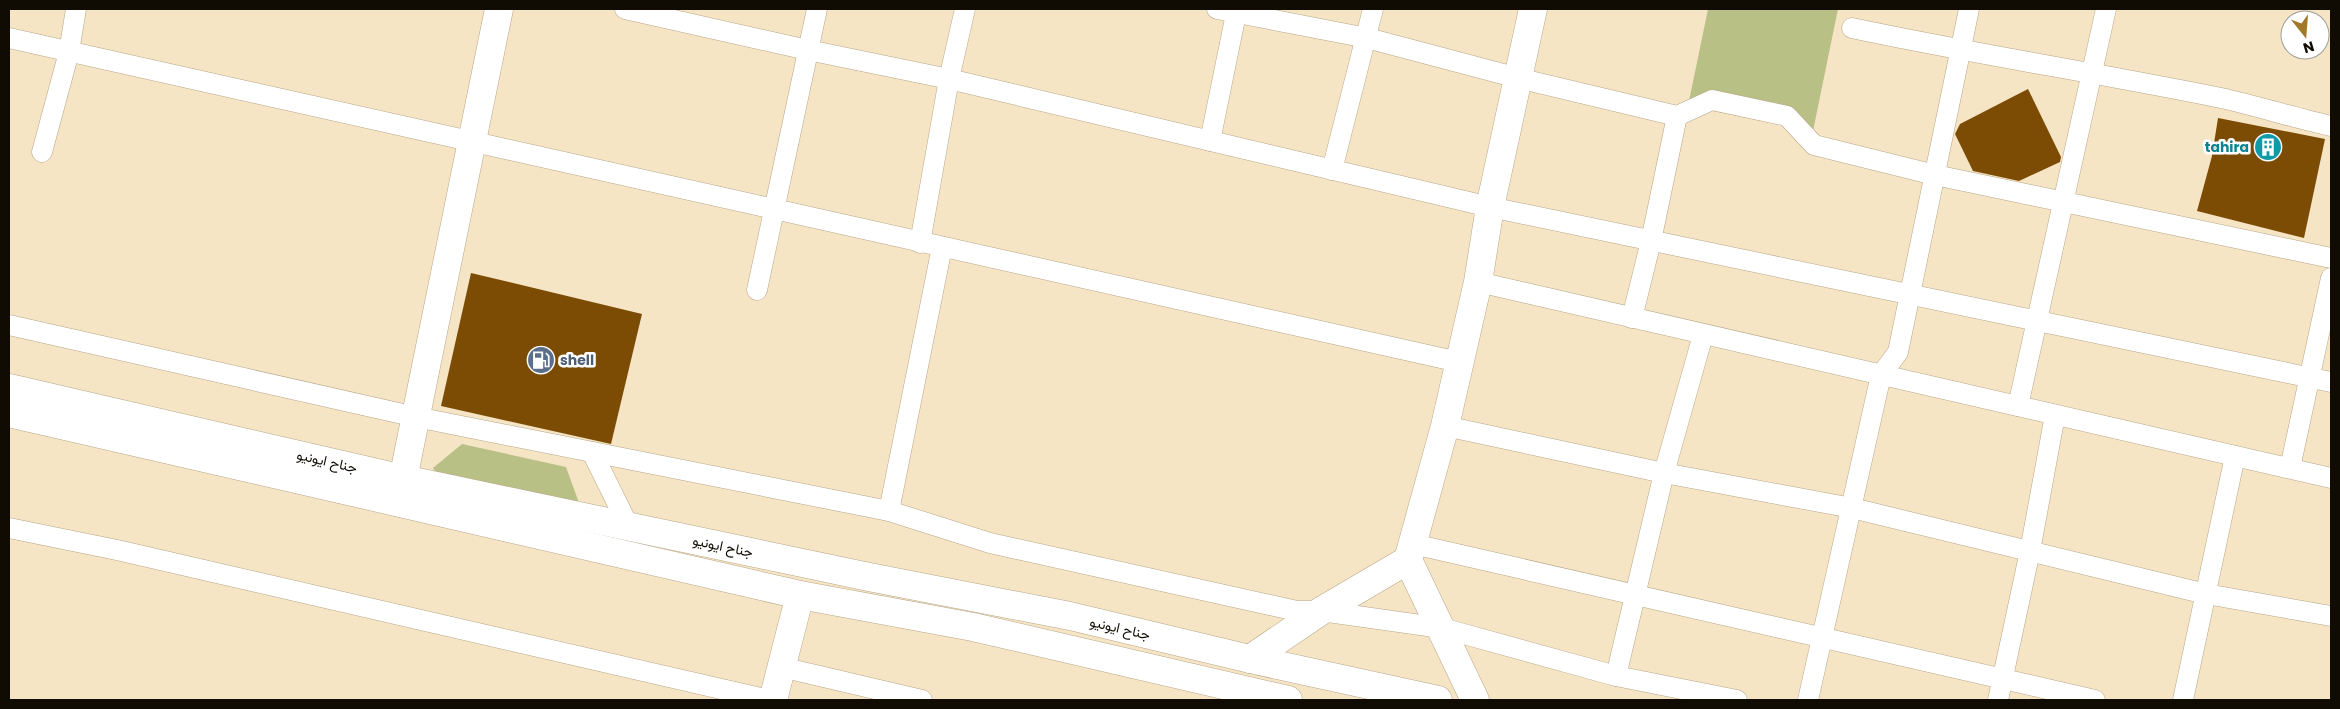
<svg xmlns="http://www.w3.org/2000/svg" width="2340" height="709" font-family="Poppins,Vazirmatn,sans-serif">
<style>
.green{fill:#b9c086}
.building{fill:#7c4c05}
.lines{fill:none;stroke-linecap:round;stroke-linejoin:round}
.street-casing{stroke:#b7a688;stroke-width:21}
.secondary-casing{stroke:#b7a688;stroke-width:29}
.primary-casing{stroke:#b7a688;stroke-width:29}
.street{stroke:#fff;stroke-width:20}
.secondary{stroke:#fff;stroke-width:28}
.primary{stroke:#fff;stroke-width:28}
.labels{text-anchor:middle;stroke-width:5;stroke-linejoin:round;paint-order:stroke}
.culture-label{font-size:14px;font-weight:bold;fill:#0d838f;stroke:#fff;text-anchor:end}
.service-label{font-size:14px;font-weight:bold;fill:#4e5e75;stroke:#fff;text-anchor:start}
.street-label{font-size:14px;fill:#110c03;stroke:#fff}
</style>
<rect width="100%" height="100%" fill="#f6e5c5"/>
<g class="green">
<path d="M1708,9h130l-25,122 -125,-25z"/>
<path d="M462,444l104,23 12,33 -1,8 -139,-32 -5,-8z"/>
</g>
<g class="building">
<path d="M2028,89l33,68 -1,5 -41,19 -46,-10 -18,-37 5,-10z"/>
<path d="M2218,118l107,21 -21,99 -107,-27 15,-55z"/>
<path d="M471,273l171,41 -31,130 -170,-38z"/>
</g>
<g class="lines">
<g class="street-casing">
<g id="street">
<path d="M625,9l183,41 141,29 541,128 841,175"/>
<path d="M1217,9l150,29 151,40 159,38 35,-16 75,16 27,29 121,30 396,83"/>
<path d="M1852,28c122,26 246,45 369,70 37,8 73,20 110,28"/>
<path d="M9,38l1450,324"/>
<path d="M1210,141l27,-132"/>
<path d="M42,152l27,-100 7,-43"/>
<path d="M1332,170l41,-161"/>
<path d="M920,243l29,-164 16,-70"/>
<path d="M1478,282l853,196"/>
<path d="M757,290l60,-281"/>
<path d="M1632,318l19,-77 26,-125"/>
<path d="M9,325l407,92 473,94 101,32 307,68h24l121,17 174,48 121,24"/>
<path d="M2018,406l88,-397"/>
<path d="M1445,426l219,47 188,35 354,86 125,22"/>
<path d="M592,452l37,75"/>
<path d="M2290,468l41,-190"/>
<path d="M889,511l53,-264"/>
<path d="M9,528l108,22 652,150"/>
<path d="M1413,544l682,156"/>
<path d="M781,667l141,33"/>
<path d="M1616,676l48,-203 39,-138"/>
<path d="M1808,700l73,-325 17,-23 71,-343"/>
<path d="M1998,700l32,-149 25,-136"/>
<path d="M2183,700l52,-244"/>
</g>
</g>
<g class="secondary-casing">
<g id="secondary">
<path d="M403,479l96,-470"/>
<path d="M1250,659l71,-48 87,-51"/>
<path d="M773,700l27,-105"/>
<path d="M1475,700l-67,-140 37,-134 33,-144 12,-75 43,-198"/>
</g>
</g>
<g class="primary-casing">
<g id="primary">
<path d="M9,388l394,91 466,98 201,39 180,43 188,41"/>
<path d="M9,413l791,182 173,32 315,73"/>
</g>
</g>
<use href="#street" class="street"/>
<use href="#secondary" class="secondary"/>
<use href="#primary" class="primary"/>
</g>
<defs>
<g id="building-disc" transform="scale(1.4375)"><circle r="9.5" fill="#0f9aa8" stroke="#fff"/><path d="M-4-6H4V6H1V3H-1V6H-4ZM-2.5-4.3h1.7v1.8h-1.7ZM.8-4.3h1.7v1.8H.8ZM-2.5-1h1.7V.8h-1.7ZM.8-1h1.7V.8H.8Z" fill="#fff"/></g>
<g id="fuel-disc" transform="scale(1.4375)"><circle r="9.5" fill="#5c6f8a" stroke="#fff"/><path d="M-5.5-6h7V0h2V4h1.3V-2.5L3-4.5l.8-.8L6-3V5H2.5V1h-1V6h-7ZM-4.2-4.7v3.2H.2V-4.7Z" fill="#fff"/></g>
</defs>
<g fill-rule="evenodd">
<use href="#building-disc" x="2268" y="147"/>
<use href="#fuel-disc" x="541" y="360"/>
</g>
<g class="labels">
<g class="culture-label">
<text x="2249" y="152">tahira</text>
</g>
<g class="service-label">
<text x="560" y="365">shell</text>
</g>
<g class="street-label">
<text transform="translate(327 461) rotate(13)" y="5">جناح ایونیو</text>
<text transform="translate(723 546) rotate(12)" y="5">جناح ایونیو</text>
<text transform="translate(1120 628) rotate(13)" y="5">جناح ایونیو</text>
</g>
</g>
<rect width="2340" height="709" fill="none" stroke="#110c03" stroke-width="20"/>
<g transform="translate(2305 35) rotate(163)"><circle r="24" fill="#ffffff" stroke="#a09e9a"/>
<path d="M0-4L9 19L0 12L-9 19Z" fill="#a17827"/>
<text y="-8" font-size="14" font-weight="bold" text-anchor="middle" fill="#110c03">N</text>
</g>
</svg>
